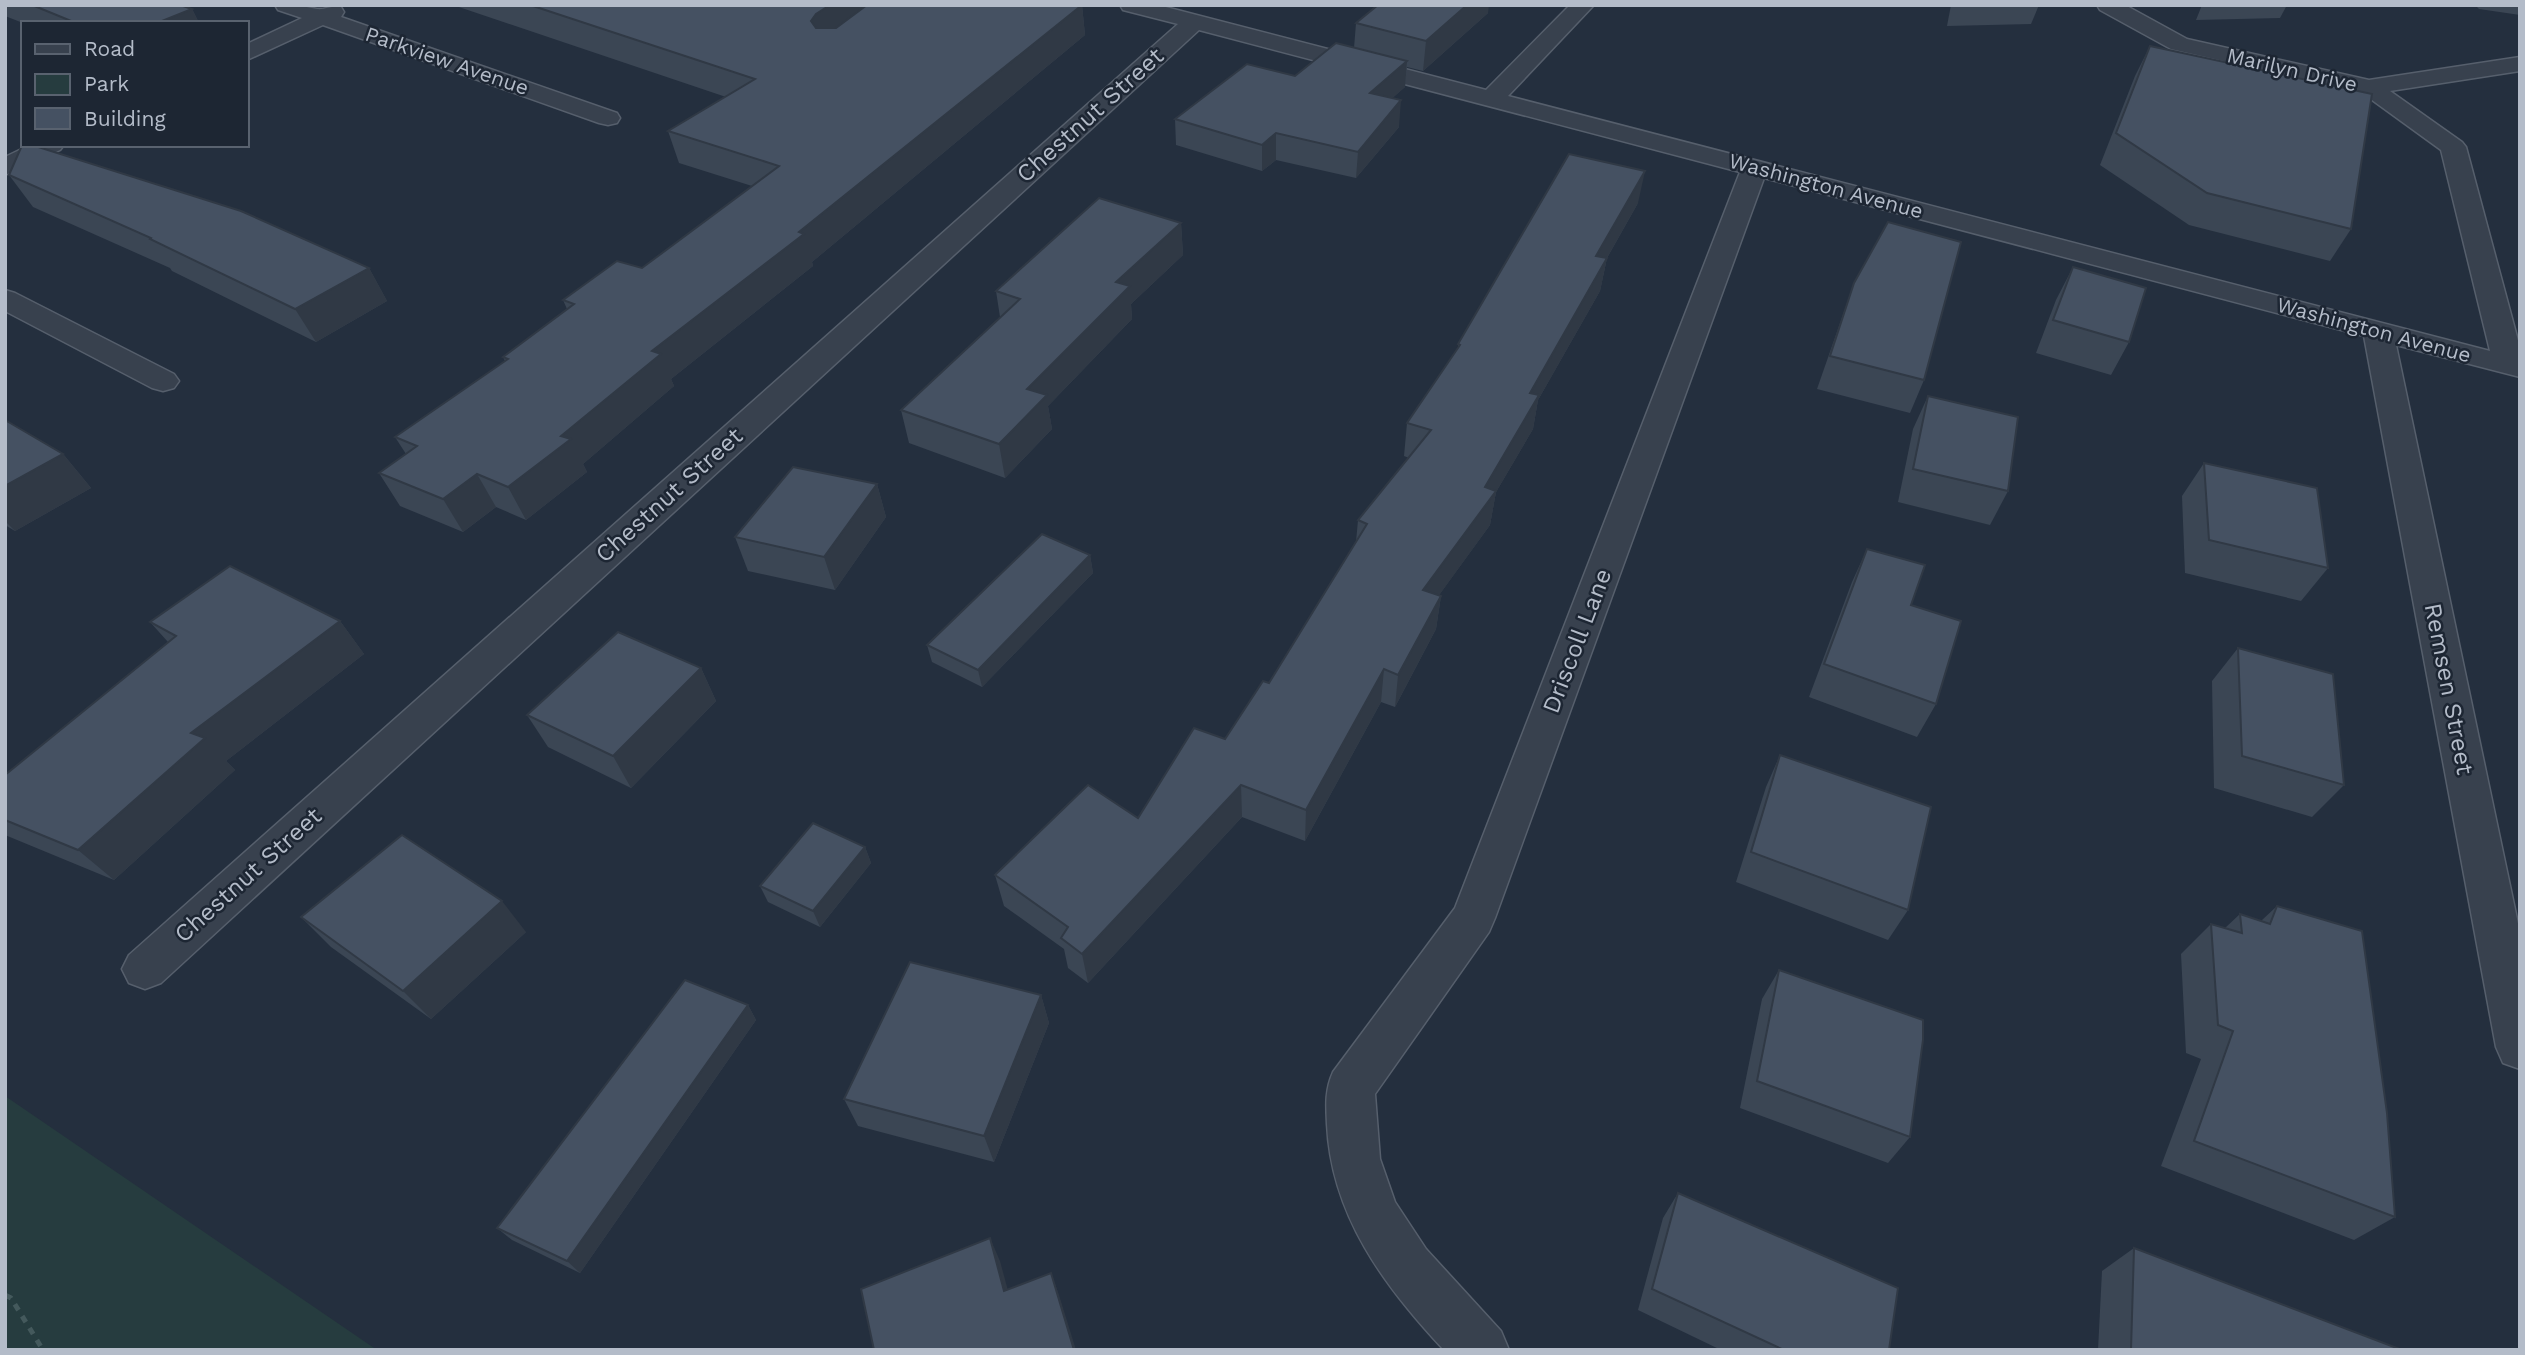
<svg xmlns="http://www.w3.org/2000/svg" width="2525" height="1355" font-family="'Work Sans',sans-serif">
<style>
.green{fill:#263c3f}
.lines{fill:none;stroke-linecap:round;stroke-linejoin:round}
.minor-casing{stroke:#565f6c;stroke-width:3}
.path{stroke:#44595c;stroke-width:5;stroke-dasharray:7 7;stroke-linecap:butt}
.minor{fill:#38414e;fill-rule:evenodd}
.wall{fill:#3b4654}
.shaded-wall{fill:#303945}
.building{fill:#455162;stroke:#303945;stroke-width:2}
.labels{text-anchor:middle;stroke-width:5;stroke-linejoin:round;paint-order:stroke}
.far-street-label{font-size:21px;fill:#b4bcc9;stroke:#1d2633}
.street-label{font-size:24px;fill:#b4bcc9;stroke:#1d2633}
</style>
<rect width="100%" height="100%" fill="#242f3e"/>
<path class="green" d="M5,1096l372,254h-372z"/>
<g class="lines">
<g class="minor-casing">
<g id="minor">
<path d="M275,5c15,0 28,1 42,4 8,1 15,-4 24,-2l3,5 -3,5 276,96 3,5 -3,5 -9,2 -9,-2 -276,-98 -76,35v-16l55,-26 -24,-8z"/>
<path d="M1120,5h38l328,85 84,-85h24l-86,91 982,255 -49,-201 -80,-58 -190,-43 -71,-39 -3,-5h28l62,34 182,41 151,-23v14l-130,20 72,51 4,5 54,201v29l-124,-32 124,588v136l-17,-6 -7,-16 -132,-711 -600,-158 -269,740 -6,14 -114,162 5,65 15,43 31,47 75,82 8,19h-65c-60,-64 -113,-135 -117,-226 -1,-19 -2,-34 6,-52l122,-164 285,-736 -541,-142 -1038,953 -16,6 -16,-6 -7,-14 7,-14 1049,-931 -55,-14z"/>
<path d="M30,145h34l-4,5 -55,25v-18z"/>
<path d="M5,290l10,3 159,81 5,7 -5,7 -11,3 -11,-3 -147,-77z"/>
</g>
</g>
<path class="path" d="M5,1295l6,3 32,52"/>
<use href="#minor" class="minor"/>
</g>
<g class="wall">
<path d="M5,5h175l12,4 7,14h-176l-18,-7z"/>
<path d="M453,5h629l3,30 -273,227 1,4 -142,113 3,7 -91,78 4,8 -61,48 -30,-13 -33,25 -63,-26 -21,-33 27,-19 -11,-17 110,-76 -2,-4 64,-48 -4,-9 79,-32 110,-82 -73,-23 -11,-32 58,-34z"/>
<path d="M1951,5h88l-8,19 -84,2z"/>
<path d="M2202,5h85l-7,13 -84,2z"/>
<path d="M2475,5h45v10l-41,-6z"/>
<path d="M1488,13l-65,58 -16,-4 -2,20 -13,11 7,29 -43,51 -80,-18 -14,11 -86,-26 -1,-26 120,-43 59,-28 2,-25z"/>
<path d="M2150,46l201,183 -21,32 -141,-36 -89,-60 35,-89z"/>
<path d="M9,175l360,93 18,33 -71,41 -144,-71 -2,-3 -137,-61z"/>
<path d="M1638,203l-31,55 -7,33 -62,109 -5,29 -37,63 -6,33 -51,70 2,1 -5,33 -41,78 -14,-5 -76,139 -63,-24 -154,166 -20,-15 -4,-19 -60,-43 -9,-31 143,-57 87,-79 44,-56 87,-141 2,-22 51,-62 -5,-2 3,-33 51,-74v-5z"/>
<path d="M1181,223l2,32 -52,49 1,15 -84,87 4,23 -47,49 -96,-35 -8,-33 99,-93 -4,-26z"/>
<path d="M2073,267l56,75 -18,33 -75,-22 20,-53z"/>
<path d="M1854,283l70,97 -14,33 -93,-24z"/>
<path d="M1928,396l80,95 -18,34 -92,-23 15,-73z"/>
<path d="M5,420l58,34 28,34 -76,43 -10,-6z"/>
<path d="M2204,463l124,105 -27,33 -116,-28 -3,-77z"/>
<path d="M877,484l9,33 -51,73 -87,-19 -13,-34z"/>
<path d="M1867,549l44,56 25,99 -19,33 -108,-40 43,-115z"/>
<path d="M1090,555l3,18 -111,114 -50,-25 -5,-17z"/>
<path d="M340,621l24,33 -138,107 9,9 -121,110 -109,-45v-60l163,-133 -18,-20z"/>
<path d="M2238,648l106,137 -32,32 -98,-29 -2,-107z"/>
<path d="M701,668l15,33 -85,87 -83,-41 -21,-32z"/>
<path d="M1780,755l128,155 -20,30 -152,-58 30,-95z"/>
<path d="M865,847l6,16 -51,64 -52,-25 -8,-16z"/>
<path d="M2277,906l118,311 -41,23 -193,-74 40,-107 -15,-6 -5,-99 30,-30 14,4 15,-14 21,7z"/>
<path d="M301,917l225,15 -95,87 -100,-72z"/>
<path d="M1779,970l131,167 -22,26 -148,-55 22,-109z"/>
<path d="M1041,995l8,28 -55,139 -136,-36 -14,-27z"/>
<path d="M748,1005l8,15 -176,253 -68,-33 -15,-12z"/>
<path d="M1678,1193l211,157h-168l-83,-40 25,-92z"/>
<path d="M2134,1248l268,102h-304l4,-79z"/>
</g>
<g class="shaded-wall">
<path d="M830,5h48l-55,39 -12,-23 5,-7z"/>
<path d="M1082,5l3,30 -273,227 1,4 -142,113 3,7 -91,78 4,8 -61,48 -18,-33 144,-136z"/>
<path d="M1467,5h22l-1,8 -65,58 3,-30z"/>
<path d="M192,9l7,14h-42z"/>
<path d="M1407,61l-2,26 -37,33 2,-27z"/>
<path d="M1401,100l-2,27 -43,51 2,-26z"/>
<path d="M1276,133v27l-14,11v-26z"/>
<path d="M1645,171l-7,32 -48,85 6,-32z"/>
<path d="M1181,223l2,32 -52,49 1,15 -84,87 4,23 -47,49 -6,-34 28,-55 89,-107z"/>
<path d="M1607,258l-7,33 -62,109 -5,29 -37,63 -6,33 -71,98 4,-33 62,-103 45,-94z"/>
<path d="M369,268l18,33 -71,41 -21,-33z"/>
<path d="M63,454l28,34 -76,43 -10,-10v-35z"/>
<path d="M477,474l19,33 -33,25 -20,-33z"/>
<path d="M877,484l9,33 -51,73 -11,-33z"/>
<path d="M1090,555l3,18 -111,114 -4,-17z"/>
<path d="M1441,596l-5,33 -41,78 3,-32z"/>
<path d="M340,621l24,33 -138,107 9,9 -121,110 -36,-30 113,-117z"/>
<path d="M701,668l15,33 -85,87 -18,-32z"/>
<path d="M1384,669l-3,33 -76,139 1,-31z"/>
<path d="M1241,785l1,32 -154,166 -6,-29z"/>
<path d="M865,847l6,16 -51,64 -7,-16z"/>
<path d="M502,901l24,31 -95,87 -28,-28z"/>
<path d="M1041,995l8,28 -55,139 -10,-26z"/>
<path d="M748,1005l8,15 -176,253 -13,-12z"/>
<path d="M990,1238l10,23 14,52 -10,-22z"/>
<path d="M1051,1273l8,22 17,55h-2z"/>
</g>
<g class="building">
<path d="M32,5h148l12,4 -35,14h-81z"/>
<path d="M530,5h300l-14,9 -5,7 5,7h20l31,-23h215l-283,227 5,2 -152,117 9,3 -100,82 10,3 -63,48 -31,-13 -34,25 -64,-26 38,-27 -22,-9 113,-78 -5,-2 71,-53 -11,-4 54,-39 25,7 137,-102 -111,-35 87,-52z"/>
<path d="M1378,5h89l-41,36 -70,-18z"/>
<path d="M1336,43l71,18 -37,32 31,7 -43,52 -82,-19 -14,12 -87,-26 72,-55 48,12z"/>
<path d="M2150,46l222,48 -21,135 -144,-36 -91,-60z"/>
<path d="M23,143v2h9l209,66 128,57 -74,41 -145,-70 1,-1 -142,-63z"/>
<path d="M1569,154l76,17 -49,85 11,2 -77,135 9,2 -54,92 11,4 -73,99 18,6 -43,79 -14,-6 -78,141 -65,-25 -159,169 -21,-16 7,-11 -73,-52 93,-90 50,33 56,-90 31,11 38,-58 6,2 98,-159 -9,-4 73,-90 -24,-7 53,-78 -2,-1z"/>
<path d="M1099,198l82,25 -65,59 14,4 -103,103 20,6 -48,49 -98,-34 119,-111 -24,-8z"/>
<path d="M1888,222l73,20 -37,138 -94,-24 24,-73z"/>
<path d="M2073,267l73,21 -17,54 -76,-22z"/>
<path d="M1928,396l90,21 -10,74 -95,-22z"/>
<path d="M5,420l58,34 -58,32z"/>
<path d="M2204,463l113,25 11,80 -119,-28z"/>
<path d="M793,467l84,17 -53,73 -89,-20z"/>
<path d="M1042,534l48,21 -112,115 -51,-25z"/>
<path d="M1867,549l58,16 -14,40 50,16 -25,83 -112,-40z"/>
<path d="M230,566l110,55 -149,112 14,5 -127,112 -73,-30v-45l171,-139 -26,-14z"/>
<path d="M618,632l83,36 -88,88 -86,-41z"/>
<path d="M2238,648l95,26 11,111 -102,-29z"/>
<path d="M1780,755l151,52 -23,103 -157,-58z"/>
<path d="M813,823l52,24 -52,64 -53,-25z"/>
<path d="M402,835l100,66 -99,90 -102,-74z"/>
<path d="M2277,906l85,25 25,182 8,104 -201,-76 39,-110 -15,-6 -7,-101 31,9 -2,-19 30,10z"/>
<path d="M910,962l131,33 -57,141 -140,-37z"/>
<path d="M1779,970l144,50v20l-13,97 -153,-56z"/>
<path d="M685,980l63,25 -181,256 -70,-33z"/>
<path d="M1678,1193l220,95 -9,62h-105l-132,-61z"/>
<path d="M990,1238l14,53 47,-18 23,77h-200l-13,-61z"/>
<path d="M2134,1248l268,102h-271z"/>
</g>
<g class="labels">
<g class="far-street-label">
<text transform="translate(447 61) rotate(19)" y="7">Parkview Avenue</text>
<text transform="translate(2292 70) rotate(13)" y="7">Marilyn Drive</text>
<text transform="translate(1826 186) rotate(15)" y="7">Washington Avenue</text>
<text transform="translate(2374 330) rotate(15)" y="7">Washington Avenue</text>
</g>
<g class="street-label">
<text transform="translate(1090 115) rotate(-42)" y="8">Chestnut Street</text>
<text transform="translate(669 495) rotate(-42)" y="8">Chestnut Street</text>
<text transform="translate(1577 641) rotate(-69)" y="8">Driscoll Lane</text>
<text transform="translate(2449 689) rotate(79)" y="8">Remsen Street</text>
<text transform="translate(248 875) rotate(-42)" y="8">Chestnut Street</text>
</g>
</g>
<rect width="2525" height="1355" fill="none" stroke="#b4bcc9" stroke-width="14"/>
<rect x="21" y="21" width="228" height="126" fill="#1d2633" stroke="#59626f" stroke-width="2"/>
<rect x="35" y="44" width="35" height="10" fill="#38414e" stroke="#59626f" stroke-width="2"/>
<text x="84" y="56" font-size="21" fill="#b4bcc9">Road</text>
<rect x="35" y="74" width="35" height="21" fill="#263c3f" stroke="#59626f" stroke-width="2"/>
<text x="84" y="91" font-size="21" fill="#b4bcc9">Park</text>
<rect x="35" y="108" width="35" height="21" fill="#455162" stroke="#59626f" stroke-width="2"/>
<text x="84" y="126" font-size="21" fill="#b4bcc9">Building</text>
</svg>
